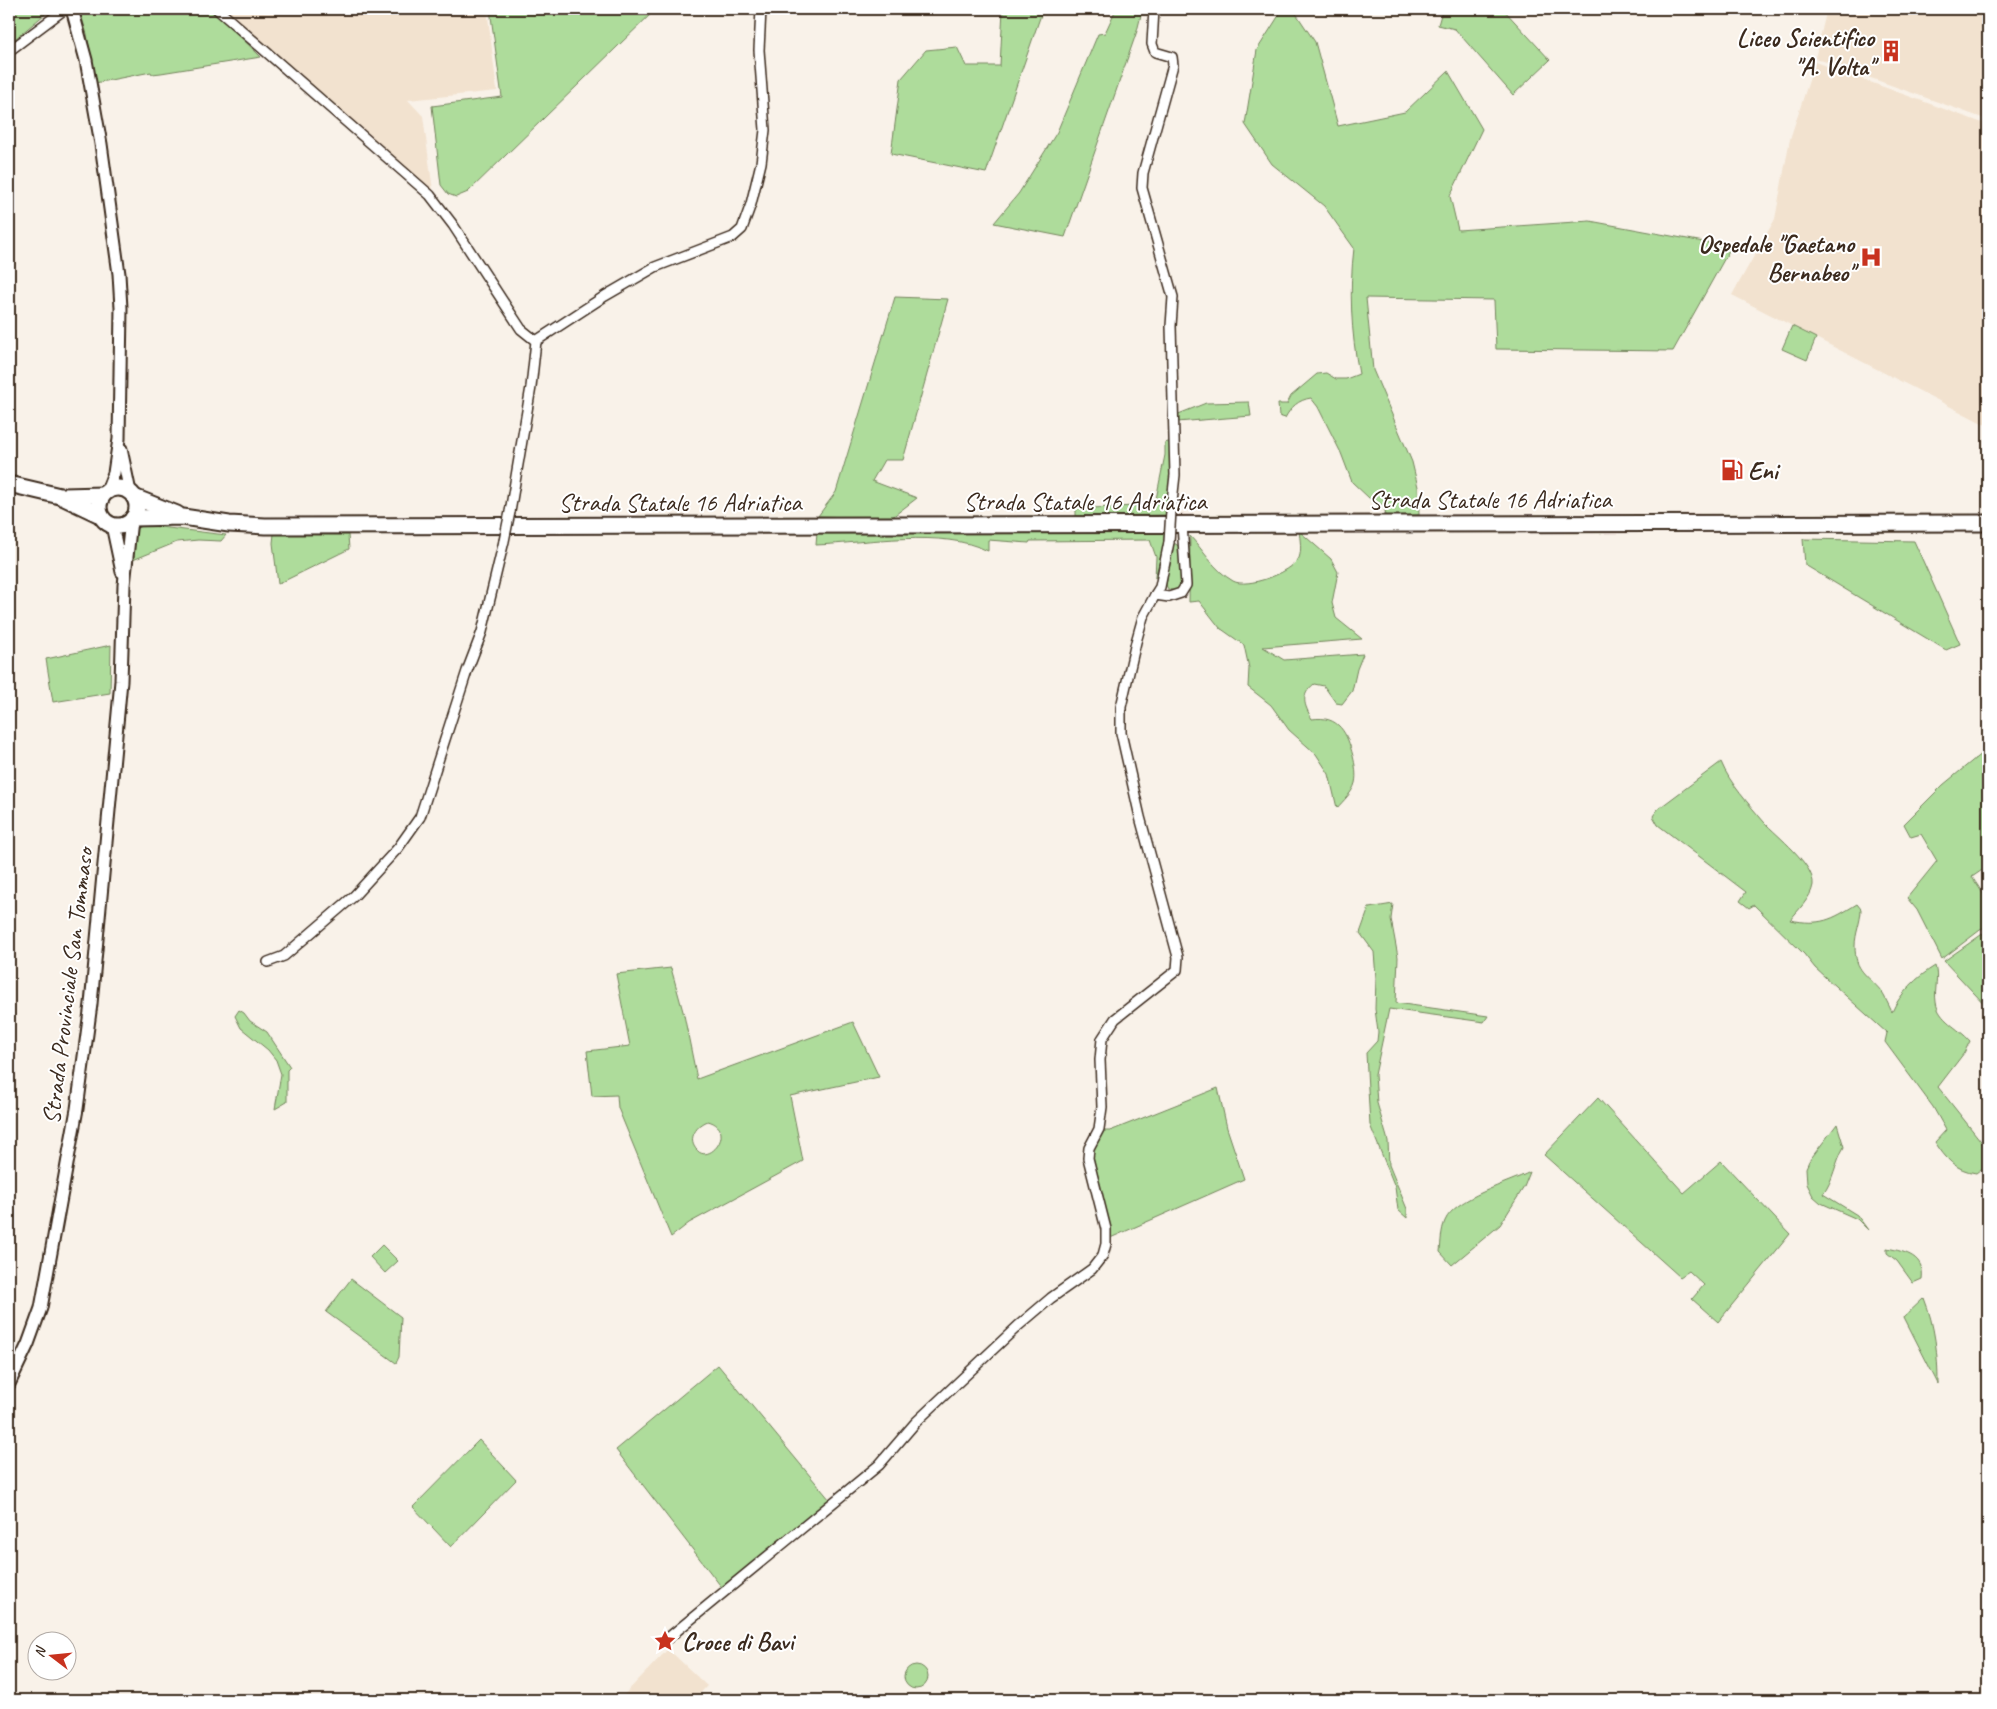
<svg xmlns="http://www.w3.org/2000/svg" width="1997" height="1709" font-family="Caveat,sans-serif">
<style>
.built{fill:#f2e2cf}
.green{fill:#aedc9b;stroke:#74835c;fill-rule:evenodd}
.lines{fill:none;stroke-linecap:round;stroke-linejoin:round}
.minor-casing{stroke:#3b2a1e;stroke-width:12}
.tertiary-casing{stroke:#3b2a1e;stroke-width:15}
.primary-casing{stroke:#3b2a1e;stroke-width:19}
.minor{stroke:#fff;stroke-width:9}
.tertiary{stroke:#fff;stroke-width:11}
.primary{stroke:#fff;stroke-width:15}
.minor-bridge-casing{stroke:#3b2a1e;stroke-width:12;stroke-linecap:butt}
.minor-bridge{stroke:#fff;stroke-width:9}
.labels{text-anchor:middle;stroke-width:4;stroke-linejoin:round;paint-order:stroke}
.poi-label{font-size:25px;font-weight:bold;fill:#3b2a1e;stroke:#fff;text-anchor:end}
.street-label{font-size:25px;fill:#3b2a1e;stroke:#fff}
</style>
<rect width="100%" height="100%" fill="#f9f2e9"/>
<filter id="ink" filterUnits="userSpaceOnUse"><feTurbulence type="fractalNoise" baseFrequency=".02" numOctaves="2"/><feDisplacementMap in="SourceGraphic" scale="10" xChannelSelector="R" yChannelSelector="G"/><feConvolveMatrix kernelMatrix="1 2 1 2 8 2 1 2 1" color-interpolation-filters="sRGB"/></filter>
<g filter="url(#ink)">
<g class="built">
<path d="M222,9h265l10,82 -89,9 15,16 10,75z"/>
<path d="M1827,9h161v111l-173,-62z"/>
<path d="M1815,62l173,63v301l-256,-131 43,-76 15,-80z"/>
<path d="M668,1649l39,37 -13,14h-75z"/>
</g>
<g class="green">
<path d="M9,9h42l-42,35z"/>
<path d="M79,9h133l49,48 -100,16 -9,1 -1,-2 -56,11 -8,-49z"/>
<path d="M490,9h166l-188,183 -12,5 -8,-3 -7,-9 -9,-79 70,-9z"/>
<path d="M1003,9h40l-57,164 -95,-19 10,-75 25,-29 31,-3 9,19h34z"/>
<path d="M1116,9h32l-7,6 -4,16 -72,206 -71,-14 25,-30 38,-61 41,-98 7,-1z"/>
<path d="M1283,9h10l22,33 23,84 67,-14 43,-41 34,58 -32,67 8,34 132,-9 141,26 -58,104 -177,-2 -2,-49 -128,-2 7,72 39,92 6,25 1,28 -33,1 -2,-10 -15,-8 -17,-16 -11,-29 -23,-46 -7,-9c-13,2 -20,9 -26,20l-6,-2 -1,-12h9l4,-8 26,-22 9,-1 10,6h10l13,-5c-8,-42 -10,-84 -5,-126l-30,-42 -52,-42 -27,-40 12,-74z"/>
<path d="M1441,9h62l47,51 -37,35 -58,-66 -17,-4 4,-14z"/>
<path d="M895,297l53,2 -45,161h-19l-12,21 45,17 -26,20 -73,-2 18,-24z"/>
<path d="M1792,326l24,12 -9,22 -25,-11z"/>
<path d="M1249,402l2,14 -74,6 -1,-7 30,-12z"/>
<path d="M1171,441v28l-5,46 -90,1v-8c26,0 52,-1 79,-4l10,-49v-12z"/>
<path d="M143,525l83,10 -5,6 -23,-1 -21,2 -44,18c-1,-15 -6,-28 10,-35z"/>
<path d="M1164,531v13l-9,34 1,-21 -6,-17 -120,1 -1,2 -41,-3v11c-46,-23 -120,-8 -172,-6l1,-12z"/>
<path d="M1299,531l32,28 7,13 -6,31 4,15 26,21 -99,8 21,13 79,-6 -6,15 -5,22 -10,13 -6,-1 -12,-17 -10,-2c-14,11 -10,21 -2,35 27,-4 35,14 41,37 2,8 4,19 2,27 -2,9 -12,18 -18,25l-8,-34 -13,-20 -27,-24 -18,-25 -23,-18 1,-19 -5,-23 -24,-17 -21,-27 -10,1 1,-66c14,15 24,34 43,45 14,8 58,-8 66,-23 3,-8 1,-19 0,-27z"/>
<path d="M274,534l74,1 1,14 -71,35 -5,-41z"/>
<path d="M1803,539l111,2 46,103 -14,6 -141,-85z"/>
<path d="M1174,543l6,4 4,30 -5,12 -4,2 -7,-2 -2,-4z"/>
<path d="M111,645l-1,48 -57,9 -7,-43z"/>
<path d="M1988,748v118l-16,11 16,24v23l-46,35 -25,-49 -10,-12 30,-37 -16,-27 -10,3 -7,-13 39,-39z"/>
<path d="M1721,762c9,22 28,42 43,60 12,13 51,43 49,63 -2,13 -15,25 -23,35 31,6 41,0 67,-16l4,5c0,13 -6,24 -6,37 0,26 12,28 26,45 4,6 8,15 11,21 8,-19 25,-35 43,-46 4,12 -1,23 1,36 2,18 23,26 34,39l-6,12 -26,34 50,63v14l-12,9c-21,-3 -30,-14 -41,-31l11,-12 -13,-23 -48,-65 2,-9 -72,-65 -11,-14 -50,-49 -5,3 -9,-7 6,-9 -88,-67 -5,-9 5,-7z"/>
<path d="M1393,904l-2,15 7,38 -2,46 92,13 -4,6 -95,-13 -14,66 2,28 11,38 1,24 18,44v9l-9,-8 -3,-23 -25,-62 -4,-72 11,-12 1,-9 -3,-23 1,-31 -2,-26 -14,-19 9,-25z"/>
<path d="M1988,930v78l-44,-47z"/>
<path d="M671,968l13,47 13,64 156,-57 26,55 -89,19 13,65 -114,62 -18,14 -53,-129 -1,-13 -25,1 -5,-45 43,-5 -14,-72zM708,1121c30,8 1,46 -12,28 -9,-11 1,-24 12,-28z"/>
<path d="M239,1010l5,3 6,8 17,11 23,35 -3,3v32l-12,7 6,-35 -5,-14 -8,-10 -27,-22 -6,-12z"/>
<path d="M1218,1088l9,40 17,51 -136,60 -12,-55 -5,-36 9,-17h10z"/>
<path d="M1598,1098l86,95 37,-32 69,73 -72,88 -26,-23 12,-14 -15,-14 -9,6 -136,-122z"/>
<path d="M1837,1124l7,23c-9,15 -11,35 -21,47l34,21 11,15 -11,-11 -36,-16 -8,-7 -6,-12 -1,-16 3,-7z"/>
<path d="M1530,1172l-6,15 -24,38 -48,40 -12,-13c1,-10 1,-22 5,-31 9,-23 64,-38 85,-49z"/>
<path d="M382,1245l16,16 -13,12 -15,-16z"/>
<path d="M1887,1248c19,4 38,8 35,31l-9,4 -16,-22 -10,-8z"/>
<path d="M351,1279l50,38 -2,40 -3,6 -70,-51z"/>
<path d="M1924,1298c11,28 14,57 14,86l-34,-67z"/>
<path d="M718,1365l112,135 -107,89 -107,-139z"/>
<path d="M479,1440l37,40 -65,67 -38,-40z"/>
<circle cx="916" cy="1677" r="12"/>
</g>
<g class="lines">
<g class="minor-casing">
<g id="minor">
<path d="M217,9l213,186 23,30 68,104 15,12 -5,46 -21,125"/>
<path d="M1154,9l-2,35 3,8 17,5 1,8 -30,108 -1,15 31,109 -2,29 4,149 -4,36"/>
<path d="M9,51l56,-42"/>
<path d="M536,341l69,-45 50,-29 78,-30 9,-8 9,-25 10,-41 4,-33 -6,-80 2,-41"/>
<path d="M1155,595l5,-8 9,-45"/>
<path d="M268,962l16,-6 70,-60 44,-48 22,-31 47,-146 15,-39 22,-91"/>
<path d="M668,1638l211,-173 37,-43 102,-96 33,-28 41,-29 11,-14 3,-11v-15l-18,-71 1,-10 10,-19 3,-22 -2,-47 2,-21 13,-20 62,-49 1,-13 -38,-140 -19,-84v-26l15,-65 7,-25 12,-22 14,2 12,-4 5,-8 -4,-61"/>
</g>
</g>
<g class="tertiary-casing">
<g id="tertiary">
<path d="M72,9l14,51 15,84 18,130 2,34 -2,131 -5,34 -7,18"/>
<path d="M121,449l9,43"/>
<path d="M112,525l10,47"/>
<path d="M9,1384l19,-40 13,-36 36,-199 14,-105 30,-323 3,-96 7,-65"/>
</g>
</g>
<g class="primary-casing">
<g id="primary">
<path d="M9,484l51,12 40,19"/>
<circle cx="118" cy="507" r="19"/>
<path d="M64,496l39,-1"/>
<path d="M134,497l43,17"/>
<path d="M133,518l50,-1 46,7 36,2 1723,-3"/>
</g>
</g>
<use href="#minor" class="minor"/>
<use href="#tertiary" class="tertiary"/>
<use href="#primary" class="primary"/>
<g class="minor-bridge-casing">
<g id="minor-bridge">
<path d="M504,541l6,-29"/>
<path d="M1169,542l2,-31"/>
</g>
</g>
<use href="#minor-bridge" class="minor-bridge"/>
</g>
</g>
<defs>
<g id="building-bare" transform="scale(1.725)"><path d="M-4-6H4V6H1V3H-1V6H-4ZM-2.5-4.3h1.7v1.8h-1.7ZM.8-4.3h1.7v1.8H.8ZM-2.5-1h1.7V.8h-1.7ZM.8-1h1.7V.8H.8Z" fill="#c8321e" stroke="#fff" stroke-width="2.5" paint-order="stroke"/></g>
<g id="hospital-bare" transform="scale(1.725)"><path d="M-5-5h3v3.5h4V-5h3V5h-3V1.5h-4V5h-3Z" fill="#c8321e" stroke="#fff" stroke-width="2.5" paint-order="stroke"/></g>
<g id="fuel-bare" transform="scale(1.725)"><path d="M-5.5-6h7V0h2V4h1.3V-2.5L3-4.5l.8-.8L6-3V5H2.5V1h-1V6h-7ZM-4.2-4.7v3.2H.2V-4.7Z" fill="#c8321e" stroke="#fff" stroke-width="2.5" paint-order="stroke"/></g>
<g id="sight-bare" transform="scale(1.725)"><path d="M0-6L1.8-2.2L6-1.7L2.9 1.2L3.7 5.4L0 3.3L-3.7 5.4L-2.9 1.2L-6-1.7L-1.8-2.2Z" fill="#c8321e" stroke="#fff" stroke-width="2.5" paint-order="stroke"/></g>
</defs>
<g fill-rule="evenodd">
<use href="#building-bare" x="1891" y="51"/>
<use href="#hospital-bare" x="1871" y="257"/>
<use href="#fuel-bare" x="1732" y="470"/>
<use href="#sight-bare" x="665" y="1641"/>
</g>
<g class="labels">
<g class="poi-label">
<text x="1874" y="46">Liceo Scientifico<tspan x="1874" dy="29">"A. Volta"</tspan></text>
<text x="1854" y="252">Ospedale "Gaetano<tspan x="1854" dy="29">Bernabeo"</tspan></text>
<text x="1748" y="479" text-anchor="start">Eni</text>
<text x="682" y="1650" text-anchor="start">Croce di Bavi</text>
</g>
<g class="street-label">
<text x="1490" y="508">Strada Statale 16 Adriatica</text>
<text x="1085" y="510">Strada Statale 16 Adriatica</text>
<text x="680" y="511">Strada Statale 16 Adriatica</text>
<text transform="translate(67 986) rotate(-83)" y="9">Strada Provinciale San Tommaso</text>
</g>
</g>
<rect width="1997" height="1709" fill="none" stroke="#fff" stroke-width="30"/>
<rect x="15" y="15" width="1967" height="1679" fill="none" stroke="#3b2a1e" stroke-width="2" filter="url(#ink)"/>
<g transform="translate(52 1656) rotate(286)"><circle r="24" fill="#ffffff" stroke="#b1aaa5"/>
<path d="M0-4L9 19L0 12L-9 19Z" fill="#c8321e"/>
<text y="-8" font-size="14" font-weight="bold" text-anchor="middle" fill="#3b2a1e">N</text>
</g>
</svg>
